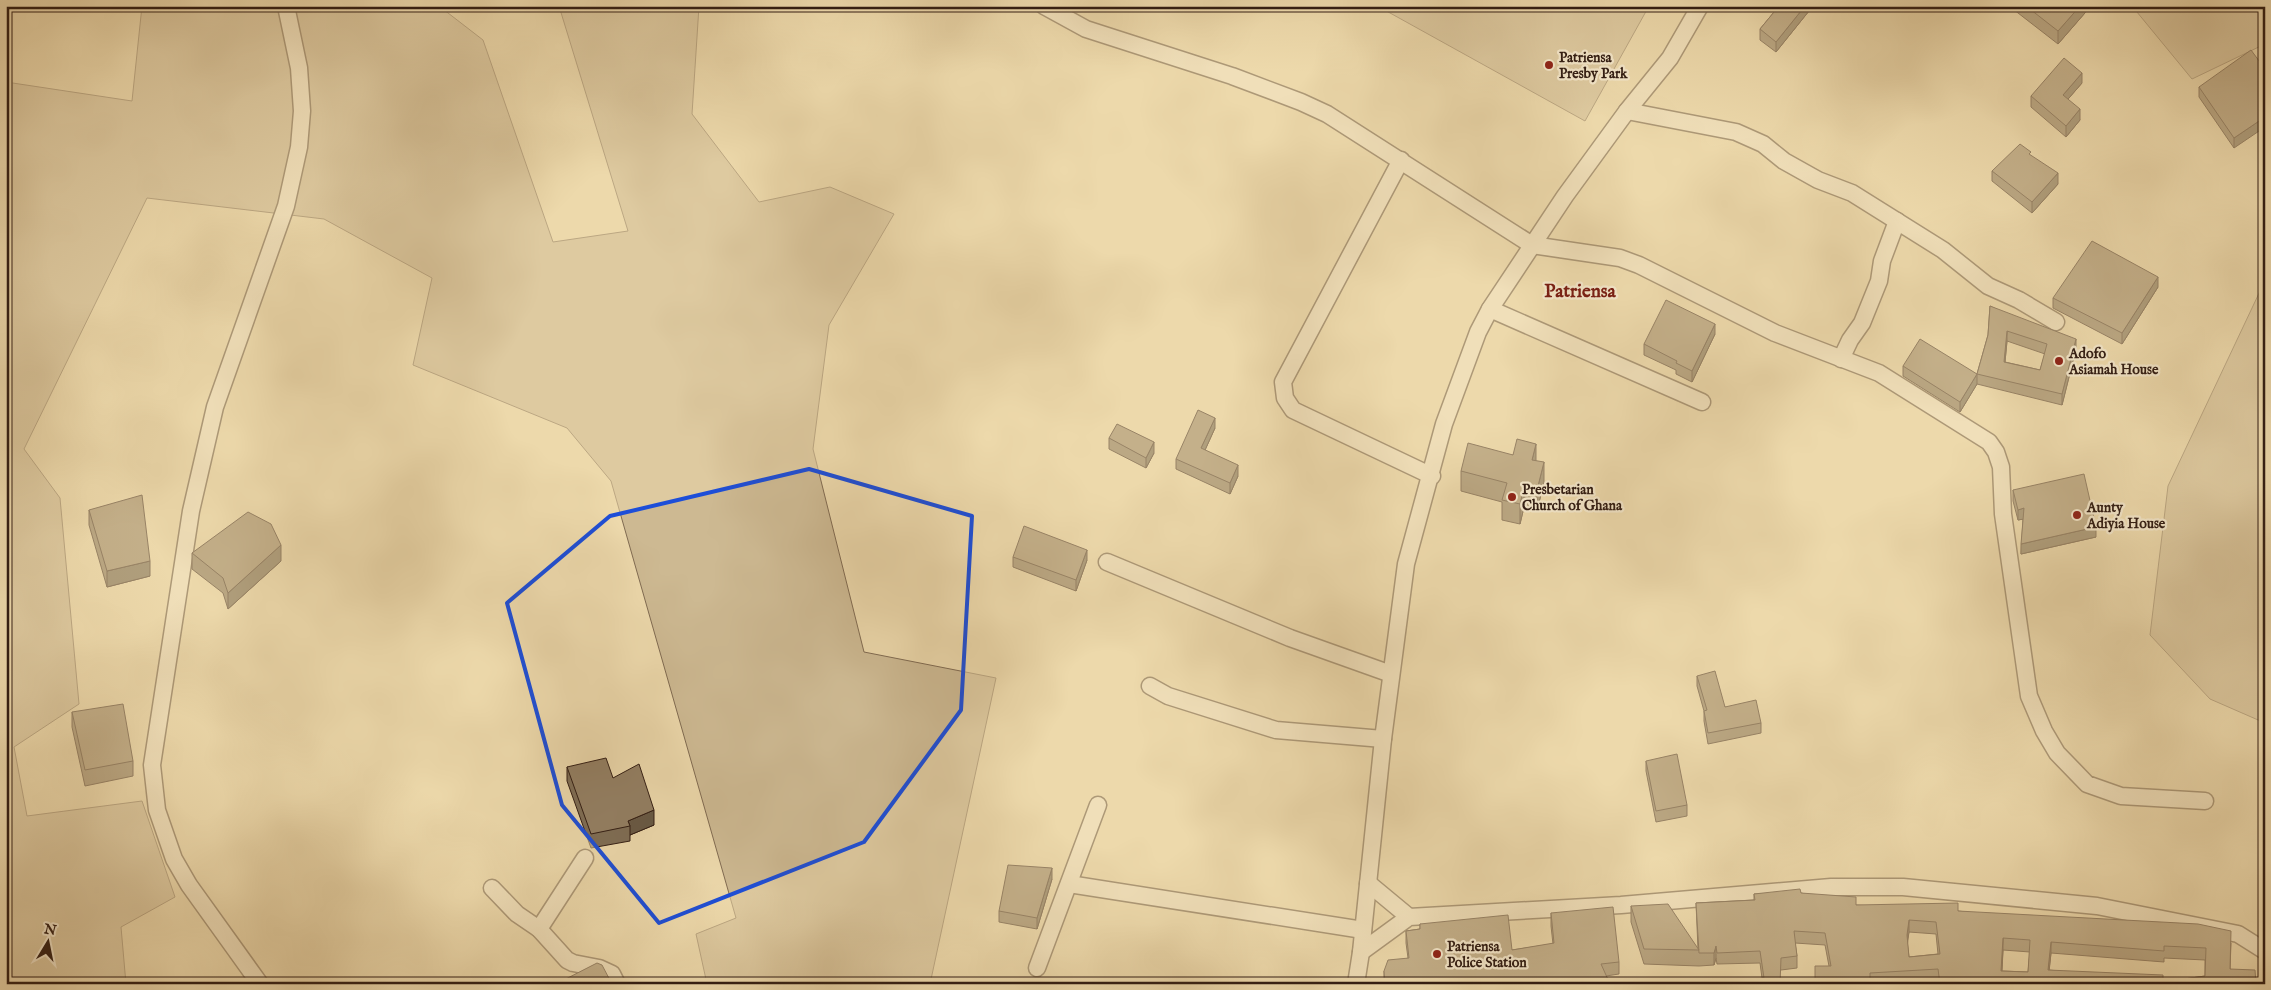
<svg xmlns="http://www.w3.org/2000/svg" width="2271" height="990" font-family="'IM FELL English',serif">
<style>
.green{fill:#cdb992;stroke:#806b52}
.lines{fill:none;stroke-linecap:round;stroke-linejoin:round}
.street-casing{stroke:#614c39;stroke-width:19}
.street{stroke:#f3e6c9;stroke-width:16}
.wall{fill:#7e6d55;stroke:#321d13;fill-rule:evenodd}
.shaded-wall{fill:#675945;stroke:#321d13}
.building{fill:#937f63;stroke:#321d13;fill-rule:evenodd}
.marked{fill:none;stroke:#1d4ed8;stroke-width:4;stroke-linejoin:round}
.poi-dot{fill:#8f2418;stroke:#f3e6c9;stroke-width:2}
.labels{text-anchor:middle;stroke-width:4.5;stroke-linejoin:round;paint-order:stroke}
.poi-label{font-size:14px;font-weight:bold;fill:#321d13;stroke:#f3e6c9;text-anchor:start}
.district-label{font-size:19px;font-weight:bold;fill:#7a1f14;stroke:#f3e6c9}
</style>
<rect width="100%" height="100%" fill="#edd9ac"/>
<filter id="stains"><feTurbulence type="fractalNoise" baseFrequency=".004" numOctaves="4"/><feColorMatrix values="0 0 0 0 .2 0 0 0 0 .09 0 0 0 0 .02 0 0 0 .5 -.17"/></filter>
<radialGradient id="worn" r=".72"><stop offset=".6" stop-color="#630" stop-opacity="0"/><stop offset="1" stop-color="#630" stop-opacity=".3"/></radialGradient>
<g class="green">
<path d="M142,6h297l44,34 70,202 75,-11 -69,-225h140l-7,108 67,88 71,-15 64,27 -65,111 -16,124 51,203 132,26 -66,306h-223l-11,-50 40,-16 -125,-437 -44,-53 -154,-63 19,-87 -108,-59 -177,-21 -123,251 36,49 19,206 -65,43 13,69 115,-15 33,96 -54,30 5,57h-120v-902l126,19z"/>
<path d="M1382,6h267l-64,115 -204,-113z"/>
<path d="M2132,6h133v38l-73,35z"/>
<path d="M2265,286v437l-55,-24 -60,-64 18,-149 93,-197z"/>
</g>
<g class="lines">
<g class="street-casing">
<g id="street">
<path d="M1044,6l42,23 146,47 69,26 26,12 205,131 88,13 19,7 136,68 104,40 110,69 7,10 5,15 2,47 26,182 15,35 13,22 30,31 34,12 84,5"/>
<path d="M1627,111l109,21 27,12 21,17 34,19 34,13 91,57 45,36 31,14 37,22"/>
<path d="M1401,160l-118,222 2,16 8,12 139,66"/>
<path d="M1490,309l212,93"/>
<path d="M1841,359l9,-19 12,-17 17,-42 3,-20 15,-40"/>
<path d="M1107,562l183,76 101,36"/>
<path d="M1150,686l18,10 108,34 107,9"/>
<path d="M1368,883l41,34"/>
<path d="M1069,884l294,46"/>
<path d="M492,888l25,26 22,15 28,31 6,3 26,5 13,6 5,10"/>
<path d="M539,929l46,-71"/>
<path d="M1361,952l48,-35 212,-12 210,-18h72l194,19 141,28 27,17"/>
<path d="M1037,968l61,-163"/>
<path d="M260,984l-71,-99 -15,-26 -17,-49 -5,-45 39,-254 24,-104 71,-201 13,-59 3,-36 -3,-43 -13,-62"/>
<path d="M1356,984l5,-32 22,-213 23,-175 38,-140 34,-92 12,-23 75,-113 62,-85 43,-53 30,-52"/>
</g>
</g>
<use href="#street" class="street"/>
</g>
<g class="wall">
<path d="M1779,6h34l-37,46 -16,-12v-11z"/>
<path d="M2009,6h82l-33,38z"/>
<path d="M2265,69l-31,79 -35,-51v-10z"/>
<path d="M2082,83l-14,16 12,21 -14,17 -35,-30v-11z"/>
<path d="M2031,156l27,28 -26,29 -40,-32v-10z"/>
<path d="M2158,287l-36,57 -69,-36v-10z"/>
<path d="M1990,306l86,43 -14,56 -85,-21 -17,28 -57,-36v-10l74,8 11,-39zM2007,341l38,13 -5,16 -35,-8z"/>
<path d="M1715,334l-23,48 -16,-8v-4l-32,-15v-11z"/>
<path d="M1215,428l-10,22 33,26 -8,18 -54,-25v-10z"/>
<path d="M1109,438l45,15 -8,15 -37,-19z"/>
<path d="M1513,455l23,6 8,22 -7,27 -13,-3 -4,17 -18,-4v-18l-41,-11v-20z"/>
<path d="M2013,490l83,47 -75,17 2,-35 -5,1 -5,-19z"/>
<path d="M89,510l61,66 -43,11 -18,-62z"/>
<path d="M192,553l89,8 -53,48 -5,-16 -31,-24z"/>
<path d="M1013,557l74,3 -11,31 -63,-24z"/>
<path d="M1697,676l28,31 36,16v10l-53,11 -4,-23v-10l-7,-25z"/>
<path d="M72,712l61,49v15l-48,10 -13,-59z"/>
<path d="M1646,761l41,44v11l-31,6 -10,-51z"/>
<path d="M567,767l46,11 41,47 -24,10v6l-39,7 -24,-67z"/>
<path d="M1052,879l-15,50 -38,-7v-11z"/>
<path d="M1801,893l55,12 102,6 273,32 -1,26 26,15h-318v-4l-48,4h-75l14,-18 -4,-21 -30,-2 2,13v12l-16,2 -19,8 -2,-15 -43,1 -1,-6 -2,7 -15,1 -55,-2 -13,-42v-16l67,43 -2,-46 58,-3v-6zM1909,932l27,2 2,20 -29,3 -2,-16zM2003,950l27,2 -2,20 -26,-1zM2051,953l113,9v-4l41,2v16l-42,6 -114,-12z"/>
<path d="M1551,913l68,49v12l-13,2 4,8h-226v-13l24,-13 -2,-15v-12l14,-2v-5l92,26 41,-6 -2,-18z"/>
</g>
<g class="shaded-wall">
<path d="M1805,6h8l-37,46v-10z"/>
<path d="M2080,6h11l-33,38v-13z"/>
<path d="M2082,73v10l-19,22v-10z"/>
<path d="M2080,109v11l-14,17v-11z"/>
<path d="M2265,117v10l-31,21v-10z"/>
<path d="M2058,173v11l-26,29v-11z"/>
<path d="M2158,277v10l-36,57v-11z"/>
<path d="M1715,324v10l-23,48v-11z"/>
<path d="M2007,331v10l-3,31v-10z"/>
<path d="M2076,339v10l-14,56v-11z"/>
<path d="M1977,374v10l-17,28v-10z"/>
<path d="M1215,418v10l-14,31v-11z"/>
<path d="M1154,442v11l-8,15v-10z"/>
<path d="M1536,444v20l-4,-4z"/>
<path d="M1544,462v21l-7,27v-20z"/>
<path d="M1238,465v11l-8,18v-11z"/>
<path d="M1524,487v20l-4,17v-20z"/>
<path d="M2024,508v11l-6,1v-10z"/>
<path d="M2096,527v10l-75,17v-10z"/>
<path d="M281,545v16l-53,48v-16z"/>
<path d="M1087,550v10l-11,31v-11z"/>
<path d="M150,561v15l-43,11v-16z"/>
<path d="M654,810v15l-24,10v-9l-2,-5z"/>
<path d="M1052,868v11l-15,50v-11z"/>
<path d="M1909,920v12l-2,15v-12z"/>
<path d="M2003,938v12l-2,32v-11z"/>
<path d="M2051,942v11l-3,29v-12z"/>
<path d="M1716,946v12l-2,7v-12z"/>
</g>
<g class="building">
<path d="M1779,6h26l-29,36 -16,-13z"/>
<path d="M2026,6h54l-22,25z"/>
<path d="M2251,50l14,19v48l-31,21 -35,-51z"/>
<path d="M2064,58l18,15 -19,22 17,14 -14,17 -35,-30z"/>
<path d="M2020,144l11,8 -2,2 29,19 -26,29 -40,-31z"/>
<path d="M2092,241l66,36 -36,56 -69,-35z"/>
<path d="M1666,300l49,24 -23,47 -16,-8 1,-2 -33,-17z"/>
<path d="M1990,306l86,33 -14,55 -85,-20 11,-39zM2007,331l40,13 -7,26 -36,-8z"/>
<path d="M1920,339l57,35 -17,28 -57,-36z"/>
<path d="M1198,410l17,8 -14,30 37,17 -8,18 -54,-24z"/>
<path d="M1117,424l37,18 -8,16 -37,-20z"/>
<path d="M1517,439l19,5 -4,16 12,2 -7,28 -13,-3 -4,17 -18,-4 5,-17 -46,-12 7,-28 45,12z"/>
<path d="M2084,474l12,53 -75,17 3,-36 -6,2 -5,-20z"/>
<path d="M142,495l8,66 -43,10 -18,-61z"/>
<path d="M248,512l23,12 10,21 -53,48 -5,-15 -31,-25z"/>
<path d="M1024,526l63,24 -11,30 -63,-23z"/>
<path d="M1715,671l10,36 31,-7 5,23 -53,10 -4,-22 3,-1 -10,-34z"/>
<path d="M123,704l10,57 -48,9 -13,-58z"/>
<path d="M1677,754l10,51 -31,6 -10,-50z"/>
<path d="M606,758l7,20 26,-14 15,46 -26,11 2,5 -39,8 -24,-67z"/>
<path d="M1008,865l44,3 -15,50 -38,-7z"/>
<path d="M1800,889l1,4 55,4v8l102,-2v8l240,13 33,7 -1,38 25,1 1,14h-316l-2,-15 -68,4v11h-55v-18h16l-6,-33 -31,-2 3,25 -16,2 -1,26h-54l38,-6 -4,-27 -43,2 -1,-7 -2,7h-15l-3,-50 59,-3 -1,-6zM1909,920l27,2 4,32 -31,3 -2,-22zM2003,938l27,2 -2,32 -27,-1zM2051,942l113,9v-5l42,2 -1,28 -42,6v-7l-115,-5z"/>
<path d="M1668,904l31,46 -55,-1 -13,-43z"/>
<path d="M1613,907l6,55 -18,2 9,20h-225l-1,-13 4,-11 21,-2 -3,-27 14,-2v-5l88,-9 4,35 42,-7 -3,-30z"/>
<path d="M597,963l5,2 10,19h-56z"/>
</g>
<path d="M0 0H2271V990H0ZM809,469l163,47 -11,194 -97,132 -205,81 -97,-118 -55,-202 103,-87z" fill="#edd9ac" fill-opacity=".55" fill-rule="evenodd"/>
<path class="marked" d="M809,469l163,47 -11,194 -97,132 -205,81 -97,-118 -55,-202 103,-87z"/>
<g class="poi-dot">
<circle cx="1549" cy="65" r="5"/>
<circle cx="2059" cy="361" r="5"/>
<circle cx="1512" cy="497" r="5"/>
<circle cx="2077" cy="515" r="5"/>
<circle cx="1437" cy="954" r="5"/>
</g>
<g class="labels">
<g class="poi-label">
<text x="1559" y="62">Patriensa<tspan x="1559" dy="16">Presby Park</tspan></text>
<text x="2069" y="358">Adofo<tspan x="2069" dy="16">Asiamah House</tspan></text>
<text x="1522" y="494">Presbetarian<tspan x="1522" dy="16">Church of Ghana</tspan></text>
<text x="2087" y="512">Aunty<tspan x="2087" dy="16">Adiyia House</tspan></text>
<text x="1447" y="951">Patriensa<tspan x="1447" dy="16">Police Station</tspan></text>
</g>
<g class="district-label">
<text x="1580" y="297">Patriensa</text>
</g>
</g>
<rect width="2271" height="990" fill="none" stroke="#edd9ac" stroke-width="25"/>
<rect x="8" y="8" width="2256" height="975" fill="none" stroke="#321d13" stroke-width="2.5"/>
<rect x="12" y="12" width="2246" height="965" fill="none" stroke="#321d13"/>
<g transform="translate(48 942) rotate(10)" stroke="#f3e6c9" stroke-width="4" paint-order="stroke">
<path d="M0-4L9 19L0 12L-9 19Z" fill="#321d13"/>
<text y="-8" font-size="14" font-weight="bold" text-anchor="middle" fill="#321d13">N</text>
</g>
<rect width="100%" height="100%" filter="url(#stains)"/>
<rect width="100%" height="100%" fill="url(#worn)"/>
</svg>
